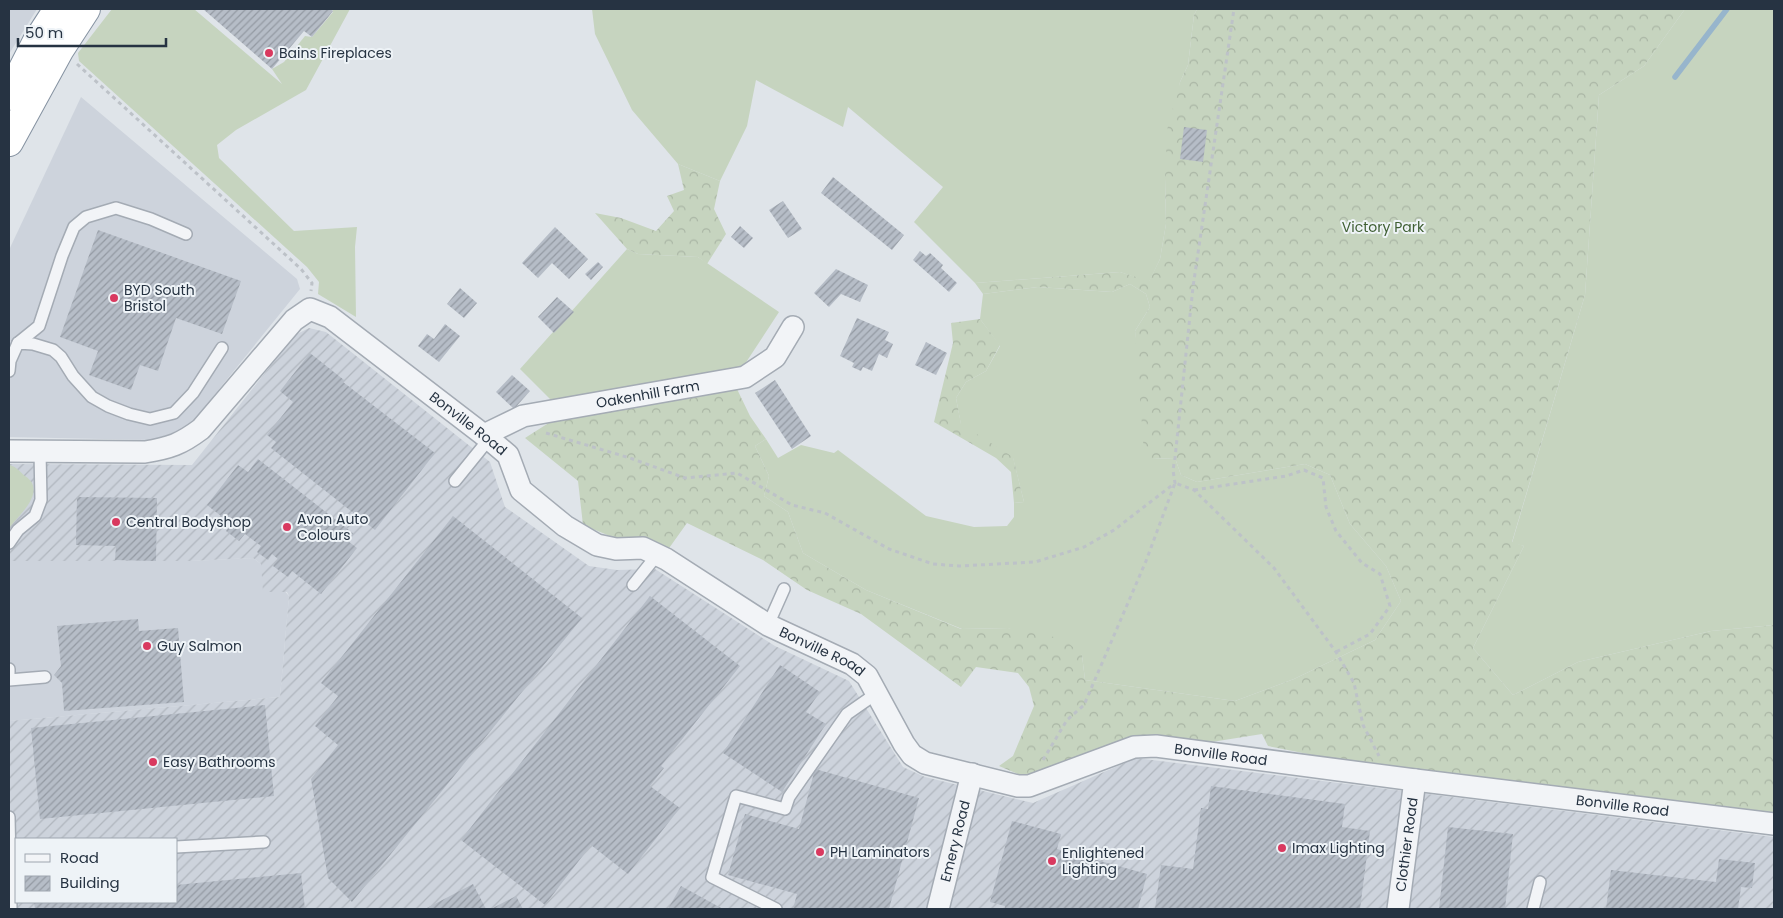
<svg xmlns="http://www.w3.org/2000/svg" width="1783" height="918" font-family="Poppins,sans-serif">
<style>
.built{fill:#cdd3dc}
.industrial{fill:url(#industrial-furrows);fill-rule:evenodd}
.grass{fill:#c6d4bf}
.forest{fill:url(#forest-crowns)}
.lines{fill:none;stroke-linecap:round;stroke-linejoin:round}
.stream{stroke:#97b5cc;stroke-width:5.5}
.building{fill:url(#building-hatch)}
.lane-casing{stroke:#a4abb4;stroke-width:14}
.street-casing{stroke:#a4abb4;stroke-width:24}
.highway-casing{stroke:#8592a1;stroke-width:30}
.path{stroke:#bdc2c8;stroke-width:3;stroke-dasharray:4 4;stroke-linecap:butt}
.lane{stroke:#f2f4f7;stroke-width:11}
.street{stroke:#f2f4f7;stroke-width:21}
.highway{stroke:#fff;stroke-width:28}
.poi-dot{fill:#d9395f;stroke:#eef3f7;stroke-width:2}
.labels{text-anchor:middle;stroke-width:4;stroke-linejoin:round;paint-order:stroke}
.poi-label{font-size:14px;fill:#263342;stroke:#eef3f7;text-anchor:start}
.park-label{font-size:14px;fill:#3f5f33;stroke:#eef3f7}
.street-label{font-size:14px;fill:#263342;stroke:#eef3f7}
</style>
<defs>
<pattern id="industrial-furrows" width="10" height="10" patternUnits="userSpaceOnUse" patternTransform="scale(1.25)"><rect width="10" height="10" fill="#cdd3dc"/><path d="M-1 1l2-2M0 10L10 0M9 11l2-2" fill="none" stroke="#b0b6be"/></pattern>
<pattern id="forest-crowns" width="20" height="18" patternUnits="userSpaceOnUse" patternTransform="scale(1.25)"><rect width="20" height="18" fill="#c6d4bf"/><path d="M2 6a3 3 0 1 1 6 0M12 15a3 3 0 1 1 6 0" fill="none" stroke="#aab6a5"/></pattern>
<pattern id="building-hatch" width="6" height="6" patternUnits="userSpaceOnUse" patternTransform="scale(1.25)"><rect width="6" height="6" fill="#b6bdc7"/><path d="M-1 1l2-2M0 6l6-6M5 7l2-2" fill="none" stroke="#949aa3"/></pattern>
</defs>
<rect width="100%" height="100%" fill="#dfe4e9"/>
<g class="built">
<path d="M9,9h28l-28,45z"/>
<path d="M81,97l216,182 3,10 -110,136 -20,9 -19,6 -142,-3v-187z"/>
<path d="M253,558l8,6 28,32 -9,101 -271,24v-160h180z"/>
</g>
<path class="industrial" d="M309,328l17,4 164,130 15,45 84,59 28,4 38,-1 120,77 74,35 54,86 22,10 108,26 103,-45 638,79v72h-1765v-188l271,-24 9,-101 -2,-4h-24l-2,-28 -8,-6 -64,3h-180v-97l183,1 103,-130zM16,839h160v63h-160z"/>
<g class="grass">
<path d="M112,9h82l88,75 -10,-15 12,-7 21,-26 7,1 21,-25 -1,-3h18l-44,81 -70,40 -19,15 2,13 75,73 63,-4 -2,20 1,70 -38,-23 1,-12 -12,-15 -228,-206 -1,-8z"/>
<path d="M592,9h605l-3,6 -6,50 -8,17 -15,96 1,46 -6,35 -11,23 -29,-10 -145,11 -61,-61 29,-35 -95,-80 -5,20 -87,-47 -9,46 -27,55 -42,-17 -46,-54 -37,-76z"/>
<path d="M1685,9h89v616l-63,6 -133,31 -65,33 -40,-47 51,-102 -12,-3 73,-248 14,-200 45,-29z"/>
<path d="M627,249l11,5 60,3 81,55 -38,58 -187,33 -34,-34z"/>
<path d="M1130,284l16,10 4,13 -15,24 17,128 23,-1 6,17 16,7 108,-18 25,11 20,49 36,42 15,35 -26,39 -81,39 -59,22 -150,-21 -3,-25 -74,-27 -46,1 -96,-39 -63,-37 -15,-41 -24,-16 5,-20 -14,-30 11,-7 12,19 23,-13 33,8 4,-3 88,66 48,11 33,-1 7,-9v-14l10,-1 -11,-44 -52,-33 -5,-27 10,-16 20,-11 14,-25 -20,-27 3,-25 55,-7 74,5z"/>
<path d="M9,465c8,2 10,6 16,11 23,15 -6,39 -16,52z"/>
</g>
<g class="forest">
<path d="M1197,9h488l-41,57 -45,29 -14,200 -73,247 12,4 -51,102 40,47 65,-33 133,-31 63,-6v189l-446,-56 -60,-12 -6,-12 -63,10 -62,-8 -112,41 -26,-11 14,-10 21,-50 -5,-19 -11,-14 -42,-6 -15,20 -100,-73 -54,-24 -44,-30 -76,-37 -20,28 -40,-8 -44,-18 -5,-44 -53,-43 33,-21 179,-28 13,27 16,23 -11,7 14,30 -5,20 24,16 15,41 63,37 95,39 47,-1 56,11 18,16 3,25 150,21 59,-22 81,-39 26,-39 -15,-35 -36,-42 -20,-49 -25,-11 -108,18 -16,-7 -6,-17 -23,1 -8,-6 -9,-122 15,-24 -4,-13 -16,-10 -18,8 -74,-5 -55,7 -8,-11 145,-11 29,9 11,-22 6,-35 -1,-46 2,-48 13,-48 8,-17 6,-50z"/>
<path d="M678,164l42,17 -6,28 12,25 -19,30 -9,-7 -60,-3 -11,-5 -32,-36 26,5 35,13 18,-20 -7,-15 17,-6z"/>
<path d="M980,319l20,26 -14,26 -20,11 -10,16 5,26 52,33 11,45 -10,1 -3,-31 -15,-14 -62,-36 19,-79 -2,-20z"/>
</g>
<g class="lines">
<path class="stream" d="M1675,77l52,-68"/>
</g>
<g class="building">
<path d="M203,9h127l3,2 -21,26 -8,-6 -32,38z"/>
<path d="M1184,127l23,3 -4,32 -23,-3z"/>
<path d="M833,177l71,58 -12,15 -71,-57z"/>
<path d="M783,201l19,28 -14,9 -19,-28z"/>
<path d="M740,226l13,12 -9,10 -13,-11z"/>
<path d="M555,227l33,32 -19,20 -17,-16 -14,15 -16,-15z"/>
<path d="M98,230l143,51 -19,53 -46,-16 -18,53 -18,-6 -9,25 -42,-15 9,-24 -38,-14z"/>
<path d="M920,251l6,5 4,-3 13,12 -2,3 16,15 -8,9 -36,-32z"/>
<path d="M598,262l5,5 -12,13 -6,-6z"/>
<path d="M836,269l32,16 -8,17 -19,-8 -12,13 -15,-14z"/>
<path d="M460,288l17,15 -13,15 -17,-14z"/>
<path d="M557,297l17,15 -20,21 -16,-16z"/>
<path d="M857,318l32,14 -4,8 8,4 -6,14 -8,-4 -7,17 -9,-4 -2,4 -9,-4 2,-4 -14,-7z"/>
<path d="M445,324l15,12 -21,26 -21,-16 9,-12 7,5z"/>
<path d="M926,342l21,11 -11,22 -21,-10z"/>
<path d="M310,353l34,27 -1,2 92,71 -60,77 -104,-82 5,-6 -9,-7 26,-33 -13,-11z"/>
<path d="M512,375l18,16 -16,18 -18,-17z"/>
<path d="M775,380l36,56 -19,13 -37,-56z"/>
<path d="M258,459l96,75 -6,7 9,7 -36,46 -29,-23 -4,6 -15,-11 5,-7 -6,-5 -4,6 -11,-8 4,-6 -16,-12 -6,7 -13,-10 5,-7 -24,-19 31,-40 10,7z"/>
<path d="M77,497l80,1 -1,63 -41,-1 1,-14 -40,-1z"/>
<path d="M453,516l129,102 -230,284 -24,-24 -17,-99 27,-34 -23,-19 23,-30 -17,-13z"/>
<path d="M650,596l90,70 -79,100 3,2 -14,18 30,22 -52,66 -37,-29 -46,60 -84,-65z"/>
<path d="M138,619l1,12 39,-3 6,74 -120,9 -2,-28 -8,-8 7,-9 -4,-40z"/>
<path d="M780,665l40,27 -14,20 20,12 -44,68 -59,-39z"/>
<path d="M265,705l9,91 -234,23 -9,-91z"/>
<path d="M815,769l104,29 -30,111h-96l4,-15 -69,-19 17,-61 54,15z"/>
<path d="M1211,786l134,18 -3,23 28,4 -10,78h-205l6,-44 32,4 8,-61 7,1z"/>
<path d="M1012,821l49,13 -4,15 90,25 -9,35h-133v-3l-15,-4z"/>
<path d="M1448,827l65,7 -8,75h-66z"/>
<path d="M1719,859l36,4 -3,25 -11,-1 -3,22h-132l5,-39 105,12z"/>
<path d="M301,873l4,36h-270l-1,-7h142v-17z"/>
<path d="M473,884l13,25h-61z"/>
<path d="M681,886l42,23h-55z"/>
<path d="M516,896l7,13h-32z"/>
</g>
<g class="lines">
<g class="lane-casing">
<g id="lane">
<path d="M18,343l21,-17 23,-70 12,-29 12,-10 30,-9 35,11 35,15"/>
<path d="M9,371l1,-10 8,-18 15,1 20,6 8,7 12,19 19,21 16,9 21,8 21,5 24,-6 19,-20 29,-45"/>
<path d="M455,481l34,-42"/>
<path d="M9,543l9,-13 17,-14 6,-16 -1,-48"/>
<path d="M633,585l24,-30"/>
<path d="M768,625l16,-36"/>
<path d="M9,669v11l36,-3"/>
<path d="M9,817l2,92"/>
<path d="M176,847l88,-5"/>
<path d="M776,909l-64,-32 24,-81 49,13 4,-12 58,-83 30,-21"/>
<path d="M1533,909l7,-27"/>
</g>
</g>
<g class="street-casing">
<g id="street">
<path id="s1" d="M484,435l39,-19 222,-39 30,-20 18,-30"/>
<path id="s2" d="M9,451l136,1c25,-4 36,-8 56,-23l93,-109 16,-11 20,8 159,122 19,16 13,35 44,36 32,19 19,4 27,-1 23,11 102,66 84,39 15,12 37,68 8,11 13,8 93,23h11l105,-39 22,-1 259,34 359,44"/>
<path id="s3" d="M938,909l34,-135"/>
<path id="s4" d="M1398,909l17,-129"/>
</g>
</g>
<g class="highway-casing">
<g id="highway">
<path d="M9,96l27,-53 22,-34"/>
<path d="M9,142l51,-93 26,-40"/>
</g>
</g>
<g class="path">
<path d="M77,64l224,205 11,14 -1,8"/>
<path d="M546,433l84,25 55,20 52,-5 55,32 33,8 64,36 44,15 26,2 76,-4 49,-15 30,-17 61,-47 -2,-13 2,-12 18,-171 41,-278"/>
<path d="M1194,490l92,-14 18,-6 19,8 3,29 10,24 26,32 18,11 10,32 -20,28 -34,18"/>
<path d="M1043,760l24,-40 17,-15 62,-144 29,-78 19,7 80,78 62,84 18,31 9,42 16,31"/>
</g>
<use href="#lane" class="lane"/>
<use href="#street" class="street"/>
<use href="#highway" class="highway"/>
</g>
<g class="poi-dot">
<circle cx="269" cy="53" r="5"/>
<circle cx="114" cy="298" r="5"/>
<circle cx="116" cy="522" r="5"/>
<circle cx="287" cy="527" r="5"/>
<circle cx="147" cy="646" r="5"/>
<circle cx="153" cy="762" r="5"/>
<circle cx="1282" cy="848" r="5"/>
<circle cx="820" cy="852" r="5"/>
<circle cx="1052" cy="861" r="5"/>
</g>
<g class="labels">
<g class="poi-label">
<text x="279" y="58">Bains Fireplaces</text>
<text x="124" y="295">BYD South<tspan x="124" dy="16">Bristol</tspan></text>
<text x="297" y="524">Avon Auto<tspan x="297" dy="16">Colours</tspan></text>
<text x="126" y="527">Central Bodyshop</text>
<text x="157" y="651">Guy Salmon</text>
<text x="163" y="767">Easy Bathrooms</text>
<text x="1292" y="853">Imax Lighting</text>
<text x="830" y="857">PH Laminators</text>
<text x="1062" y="858">Enlightened<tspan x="1062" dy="16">Lighting</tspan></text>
</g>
<g class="park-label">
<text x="1383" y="232">Victory Park</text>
</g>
<g class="street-label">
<text dy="5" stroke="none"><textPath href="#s1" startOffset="170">Oakenhill Farm</textPath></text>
<text dy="5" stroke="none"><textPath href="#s2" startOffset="556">Bonville Road</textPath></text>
<text dy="5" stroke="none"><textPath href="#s2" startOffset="992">Bonville Road</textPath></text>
<text dy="5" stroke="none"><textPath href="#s2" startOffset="1456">Bonville Road</textPath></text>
<text dy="5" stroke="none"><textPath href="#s2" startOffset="1861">Bonville Road</textPath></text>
<text dy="5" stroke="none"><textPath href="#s3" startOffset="70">Emery Road</textPath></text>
<text dy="5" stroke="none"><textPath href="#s4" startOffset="65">Clothier Road</textPath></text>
</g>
</g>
<rect width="1783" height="918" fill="none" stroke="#263342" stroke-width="20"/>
<rect x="15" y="838" width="162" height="65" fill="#eef3f7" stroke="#9ea6af"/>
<rect x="25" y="854" width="25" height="8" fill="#f2f4f7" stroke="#9ea6af"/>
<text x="60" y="863" font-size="15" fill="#263342">Road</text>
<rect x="25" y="876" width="25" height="15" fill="url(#building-hatch)" stroke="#9ea6af"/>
<text x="60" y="888" font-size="15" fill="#263342">Building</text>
<path d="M18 38v8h148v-8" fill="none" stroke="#263342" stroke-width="2.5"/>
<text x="25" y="38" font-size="15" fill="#263342" stroke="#eef3f7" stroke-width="4" paint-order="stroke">50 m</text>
</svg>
